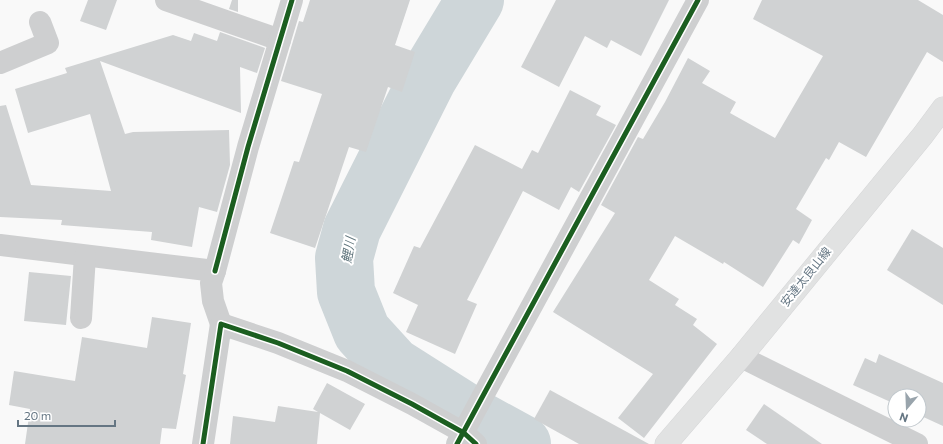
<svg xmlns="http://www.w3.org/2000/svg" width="943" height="444" font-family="Commissioner,'Noto Sans JP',sans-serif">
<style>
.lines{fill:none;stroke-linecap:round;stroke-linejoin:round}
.river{stroke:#ced6d9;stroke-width:58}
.building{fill:#d0d2d3}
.secondary-casing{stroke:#d5d6d7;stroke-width:23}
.street{stroke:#cecfd0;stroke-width:22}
.secondary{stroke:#e1e2e2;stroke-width:22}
.cycleway-casing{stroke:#fff;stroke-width:8}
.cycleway{stroke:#1b5e20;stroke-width:5}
.labels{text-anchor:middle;stroke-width:4;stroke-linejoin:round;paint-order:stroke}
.street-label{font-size:12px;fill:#657683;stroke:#fff}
.water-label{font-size:13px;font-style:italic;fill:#60757c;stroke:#fff}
</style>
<rect width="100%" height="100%" fill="#f9f9f9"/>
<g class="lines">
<path class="river" d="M475,0l-47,78 -76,151 -8,29 2,34 16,40 31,34 85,54 44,24"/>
</g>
<g class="building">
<path d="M88,0h29l-11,30 -26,-9z"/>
<path d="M232,0h6v12l-9,-3z"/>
<path d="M310,0h100l-15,45 20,7 -13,40 -14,-5 -22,65 -17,-5 -34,101 -45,-15 24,-72 5,1 23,-68 -41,-13 18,-60 4,1z"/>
<path d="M556,0h113l-28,56 -30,-16 -4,8 -22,-12 -26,51 -38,-20z"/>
<path d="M762,0h156l25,15v47l-16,-10 -61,105 -27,-15 -10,18 -3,-2 -30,51 16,11 -13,24 -6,-4 -30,47 -39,-25 -1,2 -48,-28 -26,44 30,19 -4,6 22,14 -4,6 24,19 -73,94 -26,-20 35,-44 -100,-62 62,-99 -14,-8 37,-68 5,2 22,-37 23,-44 22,13 -8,12 34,19 -6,11 45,25 48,-82 -70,-37z"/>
<path d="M220,32l45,16 -8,25 -17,-6 1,46 -141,-52 25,73 8,-2 96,-2 1,35 -13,47 -18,-5 -7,40 -41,-7 1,-8 -91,-7 1,-5 -62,-3v-111l6,-1 25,80 80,6 -21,-77 -62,19 -13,-44 52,-16 -2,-5 108,-33 18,6 3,-8 23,8z"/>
<path d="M570,90l31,16 -5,9 20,10 -37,67 -8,-5 -12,23 -36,-19 -56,109 10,4 -22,50 -49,-22 12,-27 -25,-12 21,-47 6,2 55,-103 47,24 10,-19 6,3z"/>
<path d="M912,229l31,19v57l-56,-35z"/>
<path d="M29,272l42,4 -5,49 -42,-4z"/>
<path d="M152,317l39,6 -8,51 3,1 -10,54 -14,-1 -2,16h-135l5,-35 -21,-4 5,-34 61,10 7,-44 65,11z"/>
<path d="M879,354l64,29v43l-24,-11v-19h-24v8l-42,-19 12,-27 11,5z"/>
<path d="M327,383l38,21 -15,26 -30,-17 -3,31h-87l3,-28 42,6 3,-16 40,6 -5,-3z"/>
<path d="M550,390l99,54h-70l-45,-25z"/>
<path d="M764,404l58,40h-55l-21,-14z"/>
</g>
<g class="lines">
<g class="secondary-casing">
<path id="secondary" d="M666,444l75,-87 182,-222 20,-27"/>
</g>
<g class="street">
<path d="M166,0l114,40"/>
<path d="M0,63l48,-20 -8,-21"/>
<path d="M0,245l215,26 -4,12 2,18 8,23"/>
<path d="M215,271l33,-124 44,-147"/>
<path d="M81,318l4,-62"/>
<path d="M741,357l176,87"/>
<path d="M203,444l18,-120 57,19 69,28 65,33 52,29 12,11"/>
<path d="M457,444l28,-52 213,-392"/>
</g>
<use href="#secondary" class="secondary"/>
<g class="cycleway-casing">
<g id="cycleway">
<path d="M215,271l33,-124 44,-147"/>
<path d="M203,444l18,-120 57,19 69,28 65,33 52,29 12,11"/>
<path d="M457,444l28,-52 213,-392"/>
</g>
</g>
<use href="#cycleway" class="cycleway"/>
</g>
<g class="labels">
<g class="street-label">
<text transform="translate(806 277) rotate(-51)" y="4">安達太良山線</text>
</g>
<g class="water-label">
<text transform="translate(348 250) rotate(-80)" y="5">鯉川</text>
</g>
</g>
<g transform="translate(907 408) rotate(199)"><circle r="19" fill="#ffffff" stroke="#c1c8cd"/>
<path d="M0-3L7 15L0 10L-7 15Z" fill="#99a4ac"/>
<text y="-6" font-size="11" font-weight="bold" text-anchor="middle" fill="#657683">N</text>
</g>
<path d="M18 420v6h97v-6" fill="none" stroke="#657683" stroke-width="2"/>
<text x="24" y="420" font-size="12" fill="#657683" stroke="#ffffff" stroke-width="3" paint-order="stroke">20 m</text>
</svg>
